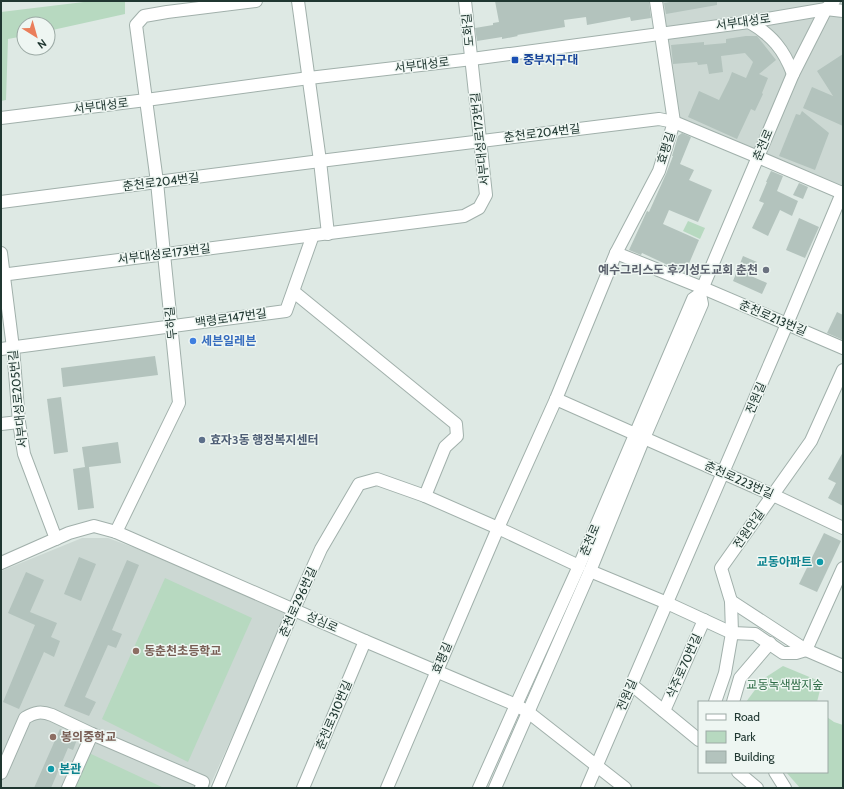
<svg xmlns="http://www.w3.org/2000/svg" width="844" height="789" font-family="Cabin,'Noto Sans KR',sans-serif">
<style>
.built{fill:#ccd8d3}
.green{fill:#b7d9c0}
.building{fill:#b3c3bd}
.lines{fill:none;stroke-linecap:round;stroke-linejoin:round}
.minor-casing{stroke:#a1b0ab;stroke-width:14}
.minor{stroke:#fff;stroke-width:12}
.transit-dot{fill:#1a4fb4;stroke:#eef6f2;stroke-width:1.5}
.worship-dot{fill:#6b7280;stroke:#eef6f2;stroke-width:1.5}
.shop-dot{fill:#3f7fe0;stroke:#eef6f2;stroke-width:1.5}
.service-dot{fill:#5c6f8a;stroke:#eef6f2;stroke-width:1.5}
.culture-dot{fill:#0f9aa8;stroke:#eef6f2;stroke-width:1.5}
.education-dot{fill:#8d6e63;stroke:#eef6f2;stroke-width:1.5}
.labels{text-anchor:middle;stroke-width:3;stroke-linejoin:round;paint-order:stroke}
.street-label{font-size:12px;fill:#203731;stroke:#eef6f2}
.transit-label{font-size:12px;font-weight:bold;fill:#164399;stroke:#eef6f2;text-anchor:start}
.worship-label{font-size:12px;font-weight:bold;fill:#5b616d;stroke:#eef6f2;text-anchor:end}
.shop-label{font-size:12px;font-weight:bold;fill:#366cbe;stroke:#eef6f2;text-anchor:start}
.service-label{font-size:12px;font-weight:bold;fill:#4e5e75;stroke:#eef6f2;text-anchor:start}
.culture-label{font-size:12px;font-weight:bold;fill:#0d838f;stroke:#eef6f2;text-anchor:end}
.education-label{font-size:12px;font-weight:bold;fill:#785e54;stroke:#eef6f2;text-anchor:start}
.park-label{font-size:12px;fill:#2d6b45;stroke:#eef6f2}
</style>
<rect width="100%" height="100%" fill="#dee9e4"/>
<g class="built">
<path d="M663,1h180v188l-165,-68z"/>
<path d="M82,538h26l30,11 150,63 -79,176h-208v-217z"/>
</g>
<g class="green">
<path d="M92,1h33v13l-77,17v-7h-24v12l-16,3 -2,61 -5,1v-89z"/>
<path d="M688,221l17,7 -5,11 -17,-8z"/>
<path d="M165,578l87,40 -64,144 -86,-43z"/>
<path d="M783,666l36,15 2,5 -4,16h-71l17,-23z"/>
<path d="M827,717l7,5 9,3v63h-43l-14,-16h41z"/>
<path d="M89,753l75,35h-92z"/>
</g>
<g class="building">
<path d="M495,1h154l2,17 -20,3 -1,-4 -43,8 -1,-8 -22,3 1,7 -48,8 1,1 -16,3v-2l-25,4 -2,-13 18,-3v-2l6,-1z"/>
<path d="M677,1h40v4l-51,9 -2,-11z"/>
<path d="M746,36h11l19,24 -17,14 9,4 -6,15 1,1 -8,17 -4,-2 -14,30 -49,-22 11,-26 20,9 10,-20 3,-8 14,6 7,-16 -8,-9 -24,3 2,16 -14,2 -2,-10 -9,1 -1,-3 -24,2 -2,-19 33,-3v3l22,-2v-4z"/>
<path d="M843,54v72l-40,-18 9,-21 21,9 -16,-25z"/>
<path d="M802,111l27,22 -14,37 -36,-14 17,-42 4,1z"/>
<path d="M682,133l9,4 -11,27 14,6 -5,10 23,10 -14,32 -29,-12 -6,14 36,16 -14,33 -43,-20 -1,2 -12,-5 18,-39 2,1 17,-38 7,-18h-1l6,-20z"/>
<path d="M771,171l12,5 -6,15 21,10 -6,15 -12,-6 -12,26 -16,-8 12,-25 -5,-2 8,-19h-1z"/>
<path d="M799,183l9,4 -5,12 -10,-4z"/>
<path d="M799,218l20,9 -14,31 -19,-8z"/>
<path d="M743,256l14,6 -6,14 16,7 -5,11 -29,-13z"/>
<path d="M837,312l6,3v25l-16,-7z"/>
<path d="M155,356l3,19 -95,12 -2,-19z"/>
<path d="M61,397l7,55 -14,2 -7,-55z"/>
<path d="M118,442l3,21 -32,4 5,41 -16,2 -5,-41 12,-2 -3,-20z"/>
<path d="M843,452v54l-15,-8 8,-15 -8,-4z"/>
<path d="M824,533l17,8 -24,51 -18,-8z"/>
<path d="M79,557l17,7 -15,37 -17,-7z"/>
<path d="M127,560l12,5 -27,65 10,4 -6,14 -8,-3 -23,52 11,5 -7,14 -25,-10z"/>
<path d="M26,572l18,8 -14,32 27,11 -6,14 9,4 -6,16 -10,-5 -25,57 -16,-7 32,-77 -27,-12z"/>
<path d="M60,729l18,8 -5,13 -5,-2 -17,40h-17z"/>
</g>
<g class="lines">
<g class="minor-casing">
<g id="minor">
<path d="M298,1l22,160 8,73"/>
<path d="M749,22c23,13 35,28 44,52"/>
<path d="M1,118l145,-18 163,-22 163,-19 277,-37 77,-13 17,2"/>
<path d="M1,202l156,-20 163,-21 339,-42 15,3 84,35 84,36"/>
<path d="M1,253l12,95 6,74 5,32 32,85"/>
<path d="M616,253l87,35 140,60"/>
<path d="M1,275l463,-59 15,-8 7,-13 -21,-194"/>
<path d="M294,292l162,132 1,12 -12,11 -20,49"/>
<path d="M1,349l285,-38 27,-76"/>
<path d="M556,399l79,35 138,61 70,33"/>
<path d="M1,424l18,-2"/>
<path d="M116,532l63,-129 -15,-149 -7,-72 -21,-157 8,-9 23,-4 89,-11"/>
<path d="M1,563l68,-30 25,-7 22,6 249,109 151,64 12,7 97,76"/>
<path d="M590,571l77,32 65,30 23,1 28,19h13l10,-3 37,-82"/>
<path d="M731,601l75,49 37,16"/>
<path d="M632,685l67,55"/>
<path d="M715,702l10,-29 7,-40 -1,-32 -10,-33 90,-127 32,-71"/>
<path d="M733,702l7,-24 30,-35"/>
<path d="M664,711l40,-91"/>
<path d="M738,772l19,16"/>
<path d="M775,772l10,16"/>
<path d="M1,773l24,-55c10,-6 16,-7 27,-3l40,19 111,48 -2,6"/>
<path d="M68,788l24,-54"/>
<path d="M218,788l76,-179 27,-60 38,-65 18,-5 48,17 73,32 81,38"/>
<path d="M303,788l62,-147"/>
<path d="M387,788l111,-260 58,-129 60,-146 43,-82 15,-49 -18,-121"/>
<path d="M479,788l37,-83 63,-139 114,-267 7,-5 93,-220 33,-65 8,-8"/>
<path d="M495,788l95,-217 54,-133 58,-134 -2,-10"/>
<path d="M587,788l200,-464 55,-131 1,-1"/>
</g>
</g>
<use href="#minor" class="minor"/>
</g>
<rect class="transit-dot" x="511" y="56" width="8" height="8" rx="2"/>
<circle class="worship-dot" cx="766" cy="270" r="4"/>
<circle class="shop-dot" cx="193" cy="341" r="4"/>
<circle class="service-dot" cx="202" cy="440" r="4"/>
<g class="culture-dot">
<circle cx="820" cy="562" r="4"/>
<circle cx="51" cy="769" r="4"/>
</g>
<g class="education-dot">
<circle cx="136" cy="651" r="4"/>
<circle cx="53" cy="737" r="4"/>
</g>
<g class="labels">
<g class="street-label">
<text transform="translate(743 22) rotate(-8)" y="4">서부대성로</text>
<text transform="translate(468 30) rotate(-96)" y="4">도화길</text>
<text transform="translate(422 65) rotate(-7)" y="4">서부대성로</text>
<text transform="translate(101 106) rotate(-7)" y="4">서부대성로</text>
<text transform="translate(542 133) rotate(-7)" y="4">춘천로204번길</text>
<text transform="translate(480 139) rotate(-96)" y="4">서부대성로173번길</text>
<text transform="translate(763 145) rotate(-67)" y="4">춘천로</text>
<text transform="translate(666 148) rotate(-72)" y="4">효평길</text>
<text transform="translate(161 182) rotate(-7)" y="4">춘천로204번길</text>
<text transform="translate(164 254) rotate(-7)" y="4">서부대성로173번길</text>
<text transform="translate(231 318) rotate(-8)" y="4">백령로147번길</text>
<text transform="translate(773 318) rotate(23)" y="4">춘천로213번길</text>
<text transform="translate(171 323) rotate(-96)" y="4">두하길</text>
<text transform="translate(756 398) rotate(-67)" y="4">전원길</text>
<text transform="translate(18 399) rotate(-96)" y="4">서부대성로205번길</text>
<text transform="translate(739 480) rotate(24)" y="4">춘천로223번길</text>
<text transform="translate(749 529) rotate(-55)" y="4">전원안길</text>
<text transform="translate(590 540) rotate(-67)" y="4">춘천로</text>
<text transform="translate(298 602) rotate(-66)" y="4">춘천로296번길</text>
<text transform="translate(322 622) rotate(24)" y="4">성심로</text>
<text transform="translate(442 658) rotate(-67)" y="4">효평길</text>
<text transform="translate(684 666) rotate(-66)" y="4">삭주로70번길</text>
<text transform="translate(627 695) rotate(-67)" y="4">전원길</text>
<text transform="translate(334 715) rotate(-67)" y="4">춘천로310번길</text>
</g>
<g class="transit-label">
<text x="523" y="64">중부지구대</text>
</g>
<g class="worship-label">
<text x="758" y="274">예수그리스도 후기성도교회 춘천</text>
</g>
<g class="shop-label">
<text x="201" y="345">세븐일레븐</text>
</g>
<g class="service-label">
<text x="210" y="444">효자3동 행정복지센터</text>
</g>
<g class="culture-label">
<text x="812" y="566">교동아파트</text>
<text x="59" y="773" text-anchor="start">본관</text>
</g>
<g class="education-label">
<text x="144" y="655">동춘천초등학교</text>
<text x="61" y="741">봉의중학교</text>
</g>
<g class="park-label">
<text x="785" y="689">교동녹색쌈지숲</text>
</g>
</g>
<rect width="844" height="789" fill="none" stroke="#203731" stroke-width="4"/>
<rect x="698" y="701" width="130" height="72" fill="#eef6f2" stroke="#9caaa5"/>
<rect x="706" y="714" width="20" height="6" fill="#ffffff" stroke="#9caaa5"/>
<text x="734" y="721" font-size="12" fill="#203731">Road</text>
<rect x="706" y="731" width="20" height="12" fill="#b7d9c0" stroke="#9caaa5"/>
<text x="734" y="741" font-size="12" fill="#203731">Park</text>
<rect x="706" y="751" width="20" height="12" fill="#b3c3bd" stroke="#9caaa5"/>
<text x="734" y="761" font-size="12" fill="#203731">Building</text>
<g transform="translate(36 36) rotate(143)"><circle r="19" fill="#eef6f2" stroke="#9caaa5"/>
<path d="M0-3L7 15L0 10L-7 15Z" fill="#ea7e5a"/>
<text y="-6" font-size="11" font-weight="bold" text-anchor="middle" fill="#203731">N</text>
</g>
</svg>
